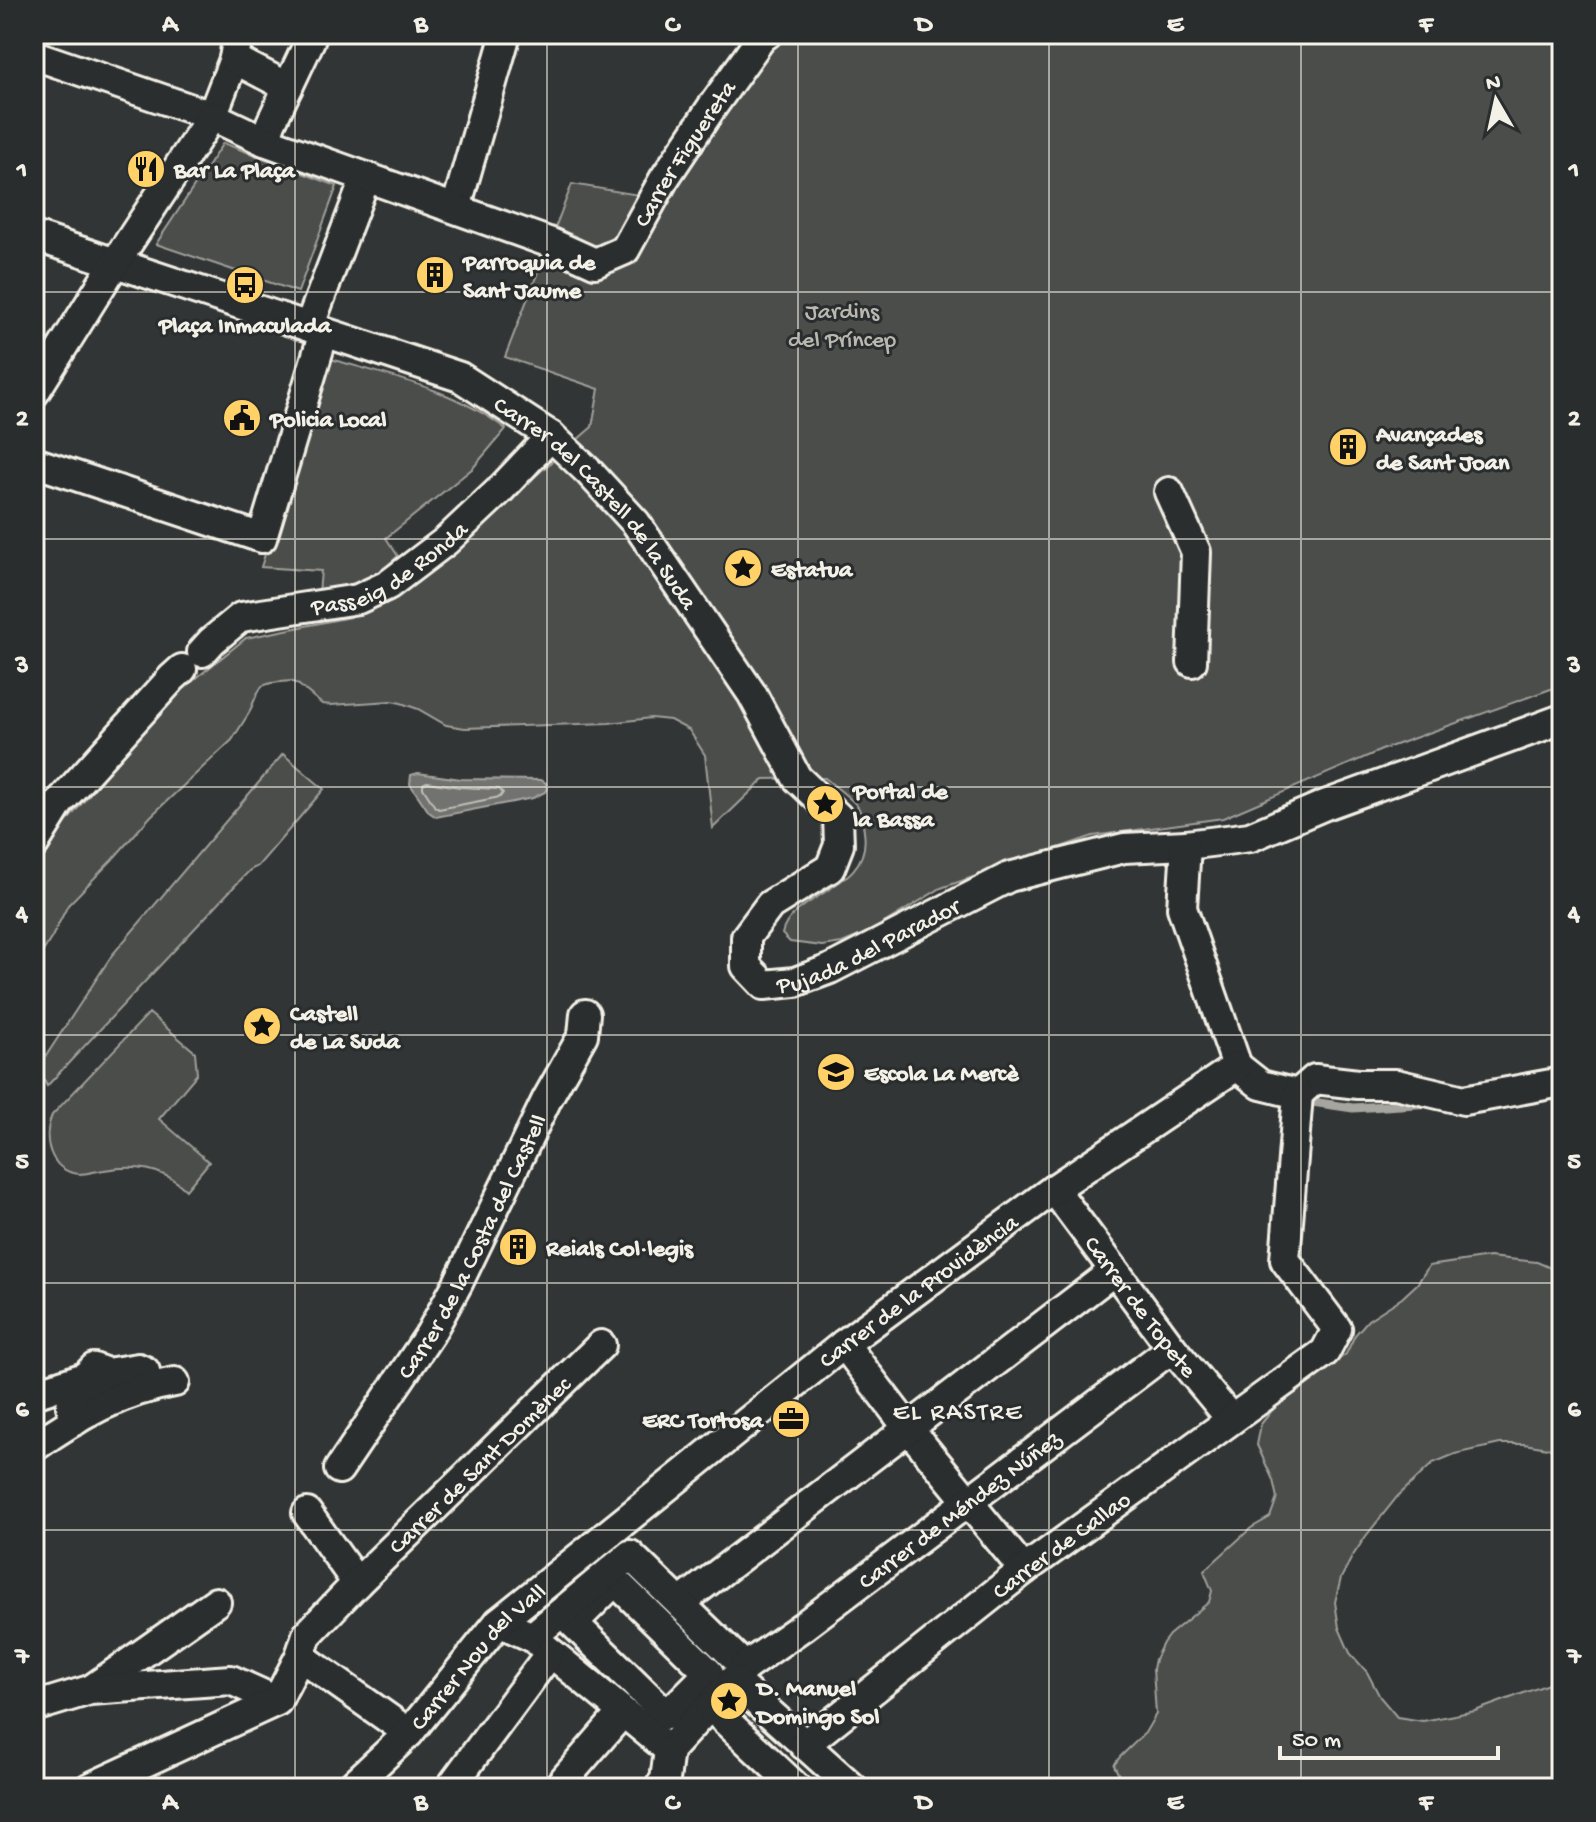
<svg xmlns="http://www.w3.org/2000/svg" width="1596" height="1822" font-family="'Gochi Hand',sans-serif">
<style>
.green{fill:#4b4d4c;stroke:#a09f9a;stroke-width:2}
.water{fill:#727370;stroke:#a6a5a0;stroke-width:2}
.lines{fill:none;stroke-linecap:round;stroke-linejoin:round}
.shore{stroke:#c0bfb8;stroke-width:2}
.stream{stroke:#a6a5a0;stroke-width:9}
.street-casing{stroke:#f4f1e8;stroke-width:34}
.street{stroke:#2a2d2e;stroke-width:28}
.grid{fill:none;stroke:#f4f1e8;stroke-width:2;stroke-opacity:0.55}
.labels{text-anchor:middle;stroke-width:6;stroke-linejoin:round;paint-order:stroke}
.street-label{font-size:24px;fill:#f4f1e8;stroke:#2a2d2e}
.poi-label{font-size:24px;font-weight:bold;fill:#f4f1e8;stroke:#2a2d2e;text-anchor:start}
.park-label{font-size:24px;fill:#b9b8b1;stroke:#2a2d2e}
.neighbourhood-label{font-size:26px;letter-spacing:2px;fill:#f4f1e8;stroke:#2a2d2e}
.neatline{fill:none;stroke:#f4f1e8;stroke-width:3}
.grid-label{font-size:26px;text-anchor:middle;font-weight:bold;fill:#f4f1e8}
</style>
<rect width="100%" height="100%" fill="#323535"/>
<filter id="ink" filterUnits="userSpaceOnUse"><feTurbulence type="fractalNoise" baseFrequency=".0125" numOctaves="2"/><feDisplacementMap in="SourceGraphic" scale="16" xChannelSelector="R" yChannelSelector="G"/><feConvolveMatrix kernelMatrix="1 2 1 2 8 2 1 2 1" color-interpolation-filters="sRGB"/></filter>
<g filter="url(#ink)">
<g class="green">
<path d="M782,34h780v651l-178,64 -161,69 -130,18 -152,52 -70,43 -29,12 -20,3 -32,-4 -8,-8c9,-41 91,-45 82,-102 -1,-8 -2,-19 -6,-25 -7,-9 -24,-21 -33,-29l-61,1 -51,49 -8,-73 -16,-25 -19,-10 -19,-2 -42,5 -144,5 -19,-3 -28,-16 -17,-6 -10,-2 -60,4 -9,-1 -23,-19 -8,-4 -20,2 -9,3 -5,8 -8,19 -17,27 -81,76 -39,44 -44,45 -16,32 -18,29v-101l7,-12 122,-148 83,-67 104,-21 54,-27 188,-163 7,-38 -94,-32 67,-173 97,16 34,-62 56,-84z"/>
<path d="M223,143l114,43 -39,106 -142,-48z"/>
<path d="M327,358c62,18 127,31 179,71l-33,39 -87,70 12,18 -33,30 -46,7 2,-22 -60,-4z"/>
<path d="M283,754l41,35 -66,77 -8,4 -23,24 -180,192 -6,-11 1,-13 70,-107z"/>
<path d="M149,1013l46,39 2,22 -38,45 50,43 -23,28c-23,-23 -52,-25 -82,-20 -8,1 -17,4 -25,4 -30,-3 -37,-36 -27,-59z"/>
<path d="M1489,1257l48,5 25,11v183l-14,-8 -24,-4h-24l-45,10 -22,9 -36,34 -31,39 -14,21 -11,21 -6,24 4,26 11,25 17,19 13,25 17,20 26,4 52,-10 87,-32v109h-437l-11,-23 6,-8 25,-24 11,-19 -3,-45 2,-10 8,-16 6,-8 40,-33 3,-11 -8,-20 47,-43 19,-11 7,-19 -4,-18 -16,-35 4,-21 13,-16 72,-54 9,-19 13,-15 34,-22 15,-14 12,-18z"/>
</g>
<path class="water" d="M418,773l43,6 80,1 5,3 1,5 -2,4 -12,6 -97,19 -7,-5 -19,-28 1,-9z"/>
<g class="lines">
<path class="shore" d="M427,782l33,5 39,2 4,4 -3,4 -61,12 -4,-2 -12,-19v-4z"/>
<path class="stream" d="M1312,1102l41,6 79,-5"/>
<g class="street-casing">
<g id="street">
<path d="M34,55l178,61 22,-57 4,-25"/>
<path d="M234,59l54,28"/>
<path d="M265,141l6,-18 42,-89"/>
<path d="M456,208l50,-174"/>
<path id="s1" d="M34,236l426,141 91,59 38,36 47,51 116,171 45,84 41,39 1,28 -9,23 -60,37 -24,32v29l18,19 31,-3 35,-13 179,-92 115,-29 62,-3 64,-8 75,-32 237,-86"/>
<path d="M309,327l57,-150"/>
<path id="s2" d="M34,393l81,-130 97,-147 53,25 286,102 44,20 30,-13 39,-71 48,-72 50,-70 5,-3"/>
<path d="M34,462l228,76 62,-206"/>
<path d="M1169,492l27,60 -4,110"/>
<path id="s3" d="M202,652l10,-11 29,-24 117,-18 30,-14 58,-44 54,-51 51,-54"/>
<path d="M34,844l26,-42 112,-124 10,-9"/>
<path d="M1186,845l-4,63 55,158"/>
<path d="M1237,1066l24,19 37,9 17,-15 43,5h38l68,16 98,-18"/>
<path id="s4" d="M1054,1189l118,159 59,71"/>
<path d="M844,1344l64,84 116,142"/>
<path d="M34,1394l51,-17 9,-9 13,5 31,-5 7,3 -74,35 5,14"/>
<path d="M34,1447c42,-30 89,-57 141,-65"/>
<path id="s5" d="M339,1469l91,-135 28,-51 89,-184 36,-64 2,-21"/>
<path d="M307,1513l50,70"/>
<path d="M615,1581l94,92 -42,42 -94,-92z"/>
<path d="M680,1603l434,-332"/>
<path d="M499,1622l33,15 137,113 76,-83 -115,-112 -98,82"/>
<path d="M300,1656l109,77"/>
<path id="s6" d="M745,1667l57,-40 370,-279"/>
<path d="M734,1681l119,107"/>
<path d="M92,1689l124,-87"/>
<path d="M710,1706l87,82"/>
<path d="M34,1707l56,-17 141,-10 46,21"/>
<path id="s7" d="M804,1745l220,-175 301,-218 12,-23 -52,-69 13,-166"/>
<path id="s8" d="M89,1788l188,-87 23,-45 7,-21 50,-52 244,-238"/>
<path id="s9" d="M350,1788l59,-55 90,-111 345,-278 210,-155 183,-123"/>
<path d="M450,1788l100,-135"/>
<path d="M557,1788l65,-75"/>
<path d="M659,1788l6,-8 4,-30"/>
</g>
</g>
<use href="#street" class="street"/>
</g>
</g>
<path class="grid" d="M295,34v1754M547,34v1754M798,34v1754M1049,34v1754M1301,34v1754M34,292h1528M34,539h1528M34,787h1528M34,1035h1528M34,1283h1528M34,1530h1528"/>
<defs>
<g id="restaurant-disc" transform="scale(2)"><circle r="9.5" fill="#ffd166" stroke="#2a2d2e"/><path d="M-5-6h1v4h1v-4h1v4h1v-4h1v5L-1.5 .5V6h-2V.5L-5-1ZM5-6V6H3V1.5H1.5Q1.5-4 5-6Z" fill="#111"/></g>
<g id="building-disc" transform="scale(2)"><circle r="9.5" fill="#ffd166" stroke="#2a2d2e"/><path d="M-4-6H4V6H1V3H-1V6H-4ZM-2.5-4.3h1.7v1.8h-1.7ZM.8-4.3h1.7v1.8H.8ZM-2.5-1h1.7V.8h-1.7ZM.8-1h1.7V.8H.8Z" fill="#111"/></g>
<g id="bus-disc" transform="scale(2)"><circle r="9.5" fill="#ffd166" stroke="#2a2d2e"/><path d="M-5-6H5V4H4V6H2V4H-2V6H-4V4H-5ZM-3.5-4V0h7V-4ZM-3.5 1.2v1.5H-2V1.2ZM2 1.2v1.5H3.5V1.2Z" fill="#111"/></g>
<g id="civic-disc" transform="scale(2)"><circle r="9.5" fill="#ffd166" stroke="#2a2d2e"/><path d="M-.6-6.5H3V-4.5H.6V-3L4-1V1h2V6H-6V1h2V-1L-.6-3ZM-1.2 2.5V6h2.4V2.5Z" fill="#111"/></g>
<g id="sight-disc" transform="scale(2)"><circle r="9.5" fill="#ffd166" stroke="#2a2d2e"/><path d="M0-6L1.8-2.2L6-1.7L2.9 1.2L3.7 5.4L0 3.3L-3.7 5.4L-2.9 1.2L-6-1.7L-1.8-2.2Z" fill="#111"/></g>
<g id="school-disc" transform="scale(2)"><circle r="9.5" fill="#ffd166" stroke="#2a2d2e"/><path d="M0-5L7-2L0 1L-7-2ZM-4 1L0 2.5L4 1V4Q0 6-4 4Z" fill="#111"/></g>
<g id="office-disc" transform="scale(2)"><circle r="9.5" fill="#ffd166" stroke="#2a2d2e"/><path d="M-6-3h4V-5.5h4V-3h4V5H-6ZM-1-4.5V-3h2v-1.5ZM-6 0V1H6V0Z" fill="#111"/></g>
</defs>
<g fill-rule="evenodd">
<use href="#restaurant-disc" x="146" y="169"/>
<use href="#building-disc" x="435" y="275"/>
<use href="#bus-disc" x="245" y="285"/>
<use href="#civic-disc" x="242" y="418"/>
<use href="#building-disc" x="1348" y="447"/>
<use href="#sight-disc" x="743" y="568"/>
<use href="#sight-disc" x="825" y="804"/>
<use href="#sight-disc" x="262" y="1026"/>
<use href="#school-disc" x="836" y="1072"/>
<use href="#building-disc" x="518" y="1247"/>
<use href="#office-disc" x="791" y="1419"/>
<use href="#sight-disc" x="729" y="1701"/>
</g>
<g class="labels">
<g class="street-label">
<text dy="8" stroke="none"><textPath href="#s2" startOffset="886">Carrer Figuereta</textPath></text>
<text dy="8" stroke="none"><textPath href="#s1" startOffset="636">Carrer del Castell de la Suda</textPath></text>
<text dy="8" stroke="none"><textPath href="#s3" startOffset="212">Passeig de Ronda</textPath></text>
<text dy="8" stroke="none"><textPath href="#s1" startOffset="1368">Pujada del Parador</textPath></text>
<text dy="8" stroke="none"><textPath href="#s5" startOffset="260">Carrer de la Costa del Castell</textPath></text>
<text dy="8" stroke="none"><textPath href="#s9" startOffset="758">Carrer de la Providència</textPath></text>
<text dy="8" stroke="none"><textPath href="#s4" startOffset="146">Carrer de Topete</textPath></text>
<text dy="8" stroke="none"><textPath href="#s8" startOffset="522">Carrer de Sant Domènec</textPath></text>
<text dy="8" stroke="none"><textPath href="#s6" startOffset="266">Carrer de Méndez Núñez</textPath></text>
<text dy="8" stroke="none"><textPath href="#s7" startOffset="326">Carrer de Callao</textPath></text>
<text dy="8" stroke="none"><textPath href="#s9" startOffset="184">Carrer Nou del Vall</textPath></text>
</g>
<g class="poi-label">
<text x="174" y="177">Bar La Plaça</text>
<text x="463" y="269">Parroquia de<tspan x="463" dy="28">Sant Jaume</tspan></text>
<text x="245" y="332" text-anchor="middle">Plaça Inmaculada</text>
<text x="270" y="426">Policia Local</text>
<text x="1376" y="441">Avançades<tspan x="1376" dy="28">de Sant Joan</tspan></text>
<text x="771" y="576">Estatua</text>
<text x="853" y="798">Portal de<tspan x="853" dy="28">la Bassa</tspan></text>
<text x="290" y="1020">Castell<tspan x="290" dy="28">de La Suda</tspan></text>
<text x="864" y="1080">Escola La Mercè</text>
<text x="546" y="1255">Reials Col·legis</text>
<text x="763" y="1427" text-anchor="end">ERC Tortosa</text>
<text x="757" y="1695">D. Manuel<tspan x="757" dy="28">Domingo Sol</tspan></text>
</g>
<g class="park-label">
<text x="842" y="318">Jardins<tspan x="842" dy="28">del Príncep</tspan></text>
</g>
<g class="neighbourhood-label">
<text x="958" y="1419">EL RASTRE</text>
</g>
</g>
<rect width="1596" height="1822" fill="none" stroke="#2a2d2e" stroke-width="88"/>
<g transform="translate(1496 100) rotate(351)" stroke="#2a2d2e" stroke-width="6" paint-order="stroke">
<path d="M0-6L14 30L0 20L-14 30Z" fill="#f4f1e8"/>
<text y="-12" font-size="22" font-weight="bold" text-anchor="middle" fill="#f4f1e8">N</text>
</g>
<path d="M1280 1746v12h218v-12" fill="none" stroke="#f4f1e8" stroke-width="4"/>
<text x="1292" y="1746" font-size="24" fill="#f4f1e8" stroke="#2a2d2e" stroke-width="6" paint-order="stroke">50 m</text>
<rect x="44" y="44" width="1508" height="1734" class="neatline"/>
<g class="grid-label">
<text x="170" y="31">A</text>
<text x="421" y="31">B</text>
<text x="672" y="31">C</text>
<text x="924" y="31">D</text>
<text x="1175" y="31">E</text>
<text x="1426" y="31">F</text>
<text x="22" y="177">1</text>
<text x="1574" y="177">1</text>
<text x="22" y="425">2</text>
<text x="1574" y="425">2</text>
<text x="22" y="672">3</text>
<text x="1574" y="672">3</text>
<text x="22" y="920">4</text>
<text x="1574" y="920">4</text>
<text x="22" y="1168">5</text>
<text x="1574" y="1168">5</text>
<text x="22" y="1416">6</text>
<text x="1574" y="1416">6</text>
<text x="22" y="1663">7</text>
<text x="1574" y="1663">7</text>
<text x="170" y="1809">A</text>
<text x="421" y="1809">B</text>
<text x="672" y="1809">C</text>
<text x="924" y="1809">D</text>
<text x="1175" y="1809">E</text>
<text x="1426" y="1809">F</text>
</g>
</svg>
